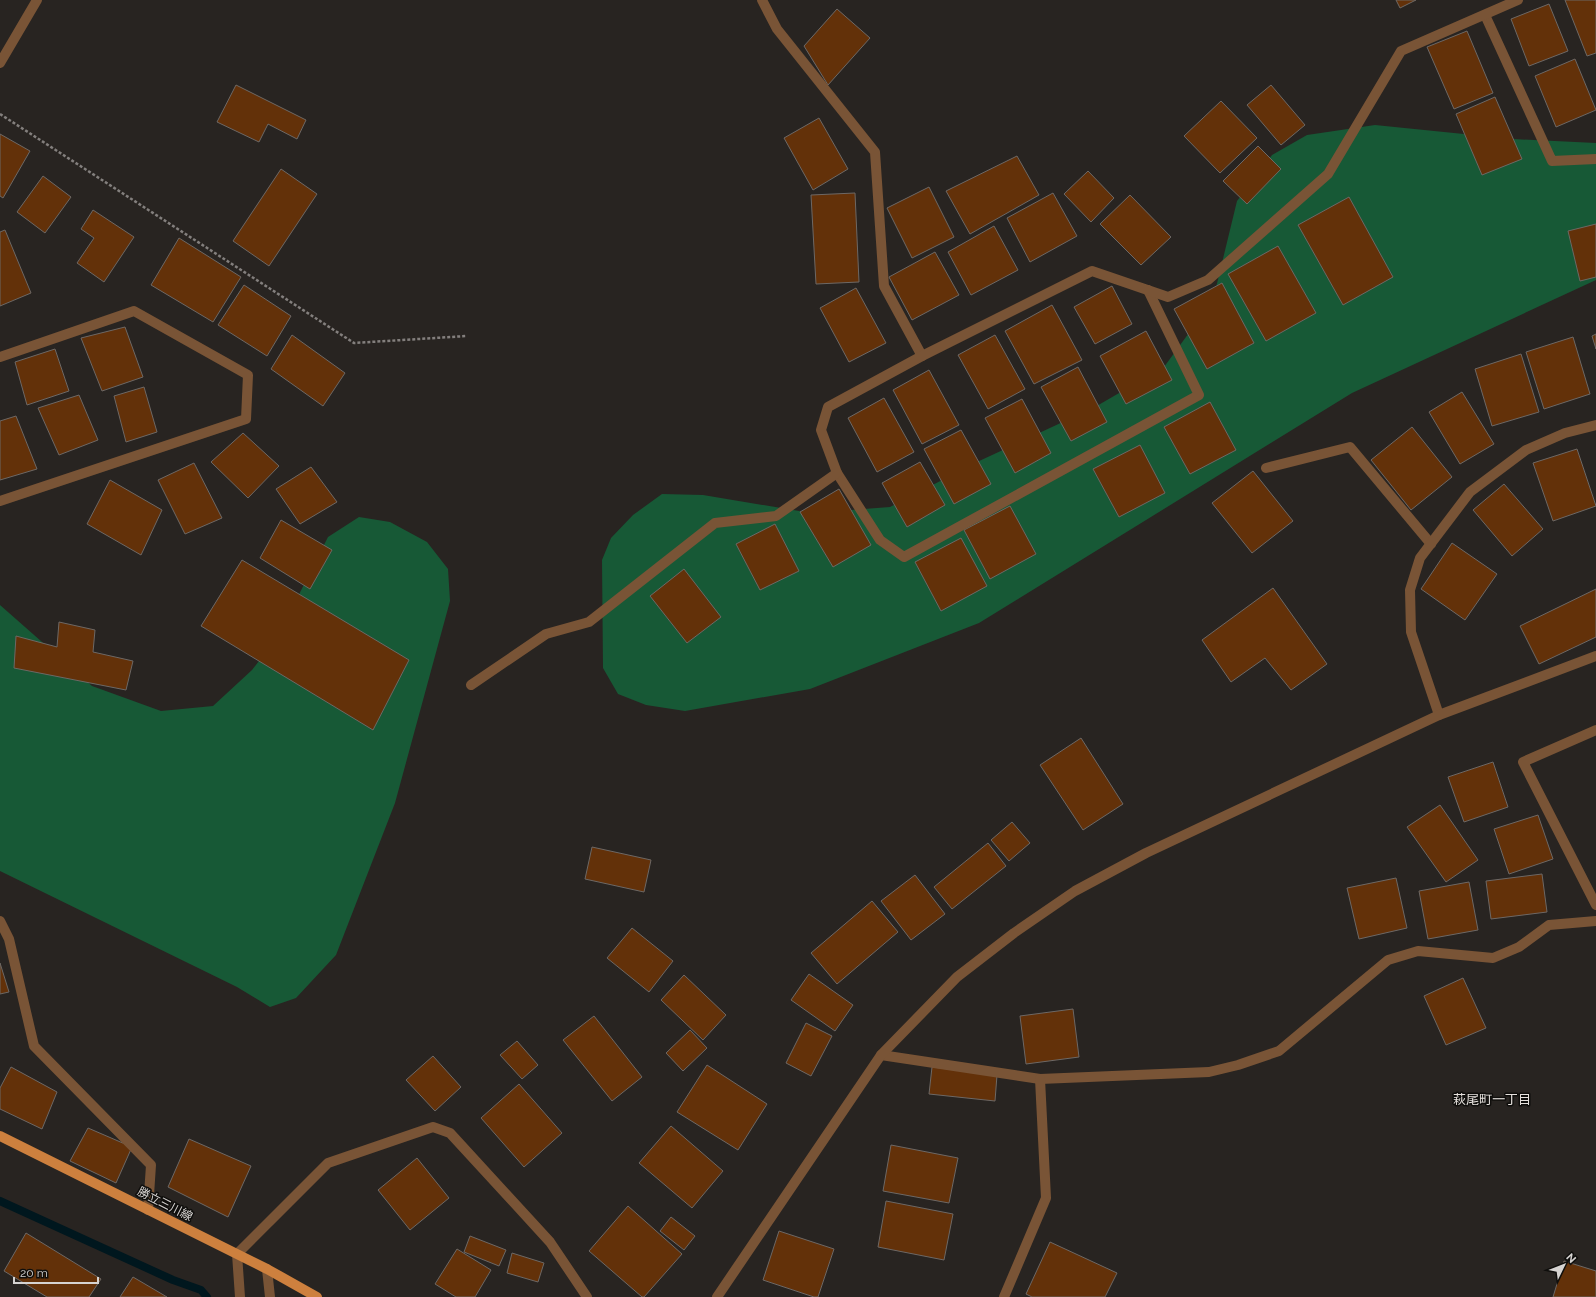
<svg xmlns="http://www.w3.org/2000/svg" width="1596" height="1297" font-family="Raleway,'Noto Sans JP',sans-serif">
<style>
.forest{fill:#175936}
.lines{fill:none;stroke-linecap:round;stroke-linejoin:round}
.stream{stroke:#00171e;stroke-width:8}
.building{fill:#633109;stroke:#6d6865}
.path{stroke:#837f7d;stroke-width:2.5;stroke-dasharray:3 2;stroke-linecap:butt}
.minor{stroke:#795436;stroke-width:10}
.major{stroke:#cd803e;stroke-width:10}
.labels{text-anchor:middle;stroke-width:3;stroke-linejoin:round;paint-order:stroke}
.street-label{font-size:12px;fill:#d6d3d1;stroke:#0f0e0c}
.neighbourhood-label{font-size:13px;fill:#e6e1dd;stroke:#0f0e0c}
</style>
<rect width="100%" height="100%" fill="#282421"/>
<g class="forest">
<path d="M1375,125l138,14 83,4v137l-244,113 -373,230 -169,66 -125,22 -39,-6 -28,-11 -15,-26 -1,-108 9,-22 22,-23 29,-21 41,1 108,18 79,-6 87,-45 118,-55 69,-40 49,-67 24,-99 35,-46 35,-20z"/>
<path d="M359,517l31,5 37,20 21,27 2,32 -55,202 -59,152 -40,43 -26,9 -33,-20 -237,-116v-266l92,81 69,25 52,-5 39,-36 26,-34 50,-99z"/>
</g>
<g class="lines">
<path class="stream" d="M0,1201l173,79 28,10 6,7"/>
</g>
<g class="building">
<path d="M1396,0h20l-16,8z"/>
<path d="M1565,0h31v53l-9,3z"/>
<path d="M1549,4l19,47 -39,15 -18,-47z"/>
<path d="M837,9l33,29 -42,47 -24,-39z"/>
<path d="M1467,31l26,62 -39,16 -27,-62z"/>
<path d="M1575,59l21,51 -40,17 -21,-51z"/>
<path d="M236,85l70,35 -9,19 -29,-15 -9,18 -42,-20z"/>
<path d="M1271,85l34,40 -24,20 -34,-40z"/>
<path d="M1495,97l27,62 -40,16 -26,-61z"/>
<path d="M1221,101l36,37 -37,35 -36,-37z"/>
<path d="M819,118l29,51 -35,21 -29,-52z"/>
<path d="M0,134l30,17 -27,47 -3,-2z"/>
<path d="M1258,146l23,23 -34,35 -24,-23z"/>
<path d="M1017,156l22,39 -69,39 -24,-43z"/>
<path d="M281,169l36,25 -48,72 -36,-25z"/>
<path d="M1088,171l26,27 -23,24 -27,-28z"/>
<path d="M43,176l28,21 -26,36 -28,-21z"/>
<path d="M929,187l25,50 -42,21 -25,-50z"/>
<path d="M855,193l4,89 -43,2 -5,-89z"/>
<path d="M1053,193l24,43 -47,26 -23,-44z"/>
<path d="M1130,195l41,42 -30,28 -41,-41z"/>
<path d="M1349,197l44,80 -50,28 -45,-80z"/>
<path d="M93,210l41,27 -30,45 -27,-19 17,-25 -13,-9z"/>
<path d="M1596,224v53l-16,4 -12,-50z"/>
<path d="M994,226l24,44 -47,25 -23,-43z"/>
<path d="M5,230l26,63 -31,13v-74z"/>
<path d="M179,238l62,39 -28,45 -62,-37z"/>
<path d="M1278,246l38,67 -50,28 -38,-67z"/>
<path d="M935,252l24,43 -47,25 -23,-43z"/>
<path d="M1222,283l32,60 -47,26 -33,-60z"/>
<path d="M244,285l47,31 -24,40 -49,-31z"/>
<path d="M1112,286l20,38 -37,20 -21,-37z"/>
<path d="M856,288l30,55 -37,19 -29,-54z"/>
<path d="M1052,305l30,55 -48,24 -29,-53z"/>
<path d="M125,327l18,50 -41,14 -21,-53z"/>
<path d="M1146,331l26,49 -46,24 -26,-48z"/>
<path d="M1596,334v15l-4,-13z"/>
<path d="M292,335l53,38 -22,33 -52,-37z"/>
<path d="M995,335l30,54 -37,20 -30,-54z"/>
<path d="M1573,337l17,57 -46,15 -18,-57z"/>
<path d="M55,349l14,42 -42,14 -12,-43z"/>
<path d="M1521,354l18,58 -47,14 -17,-57z"/>
<path d="M1078,367l29,55 -36,19 -30,-54z"/>
<path d="M929,370l30,55 -37,19 -29,-54z"/>
<path d="M144,387l13,45 -31,10 -12,-46z"/>
<path d="M1462,392l32,52 -34,20 -31,-52z"/>
<path d="M79,395l19,45 -39,15 -21,-47z"/>
<path d="M884,398l30,54 -37,20 -29,-54z"/>
<path d="M1022,399l29,54 -36,20 -30,-55z"/>
<path d="M1210,402l26,48 -46,24 -26,-47z"/>
<path d="M16,416l21,53 -37,11v-59z"/>
<path d="M1412,427l40,50 -41,33 -40,-50z"/>
<path d="M961,430l30,54 -37,20 -30,-55z"/>
<path d="M243,433l36,33 -31,32 -37,-36z"/>
<path d="M1140,445l25,48 -46,24 -26,-48z"/>
<path d="M1577,449l19,57 -43,15 -20,-58z"/>
<path d="M920,462l25,43 -38,22 -25,-44z"/>
<path d="M194,463l28,55 -37,16 -27,-54z"/>
<path d="M311,467l26,35 -37,22 -24,-35z"/>
<path d="M1253,471l40,50 -41,32 -40,-50z"/>
<path d="M110,480l52,30 -21,45 -54,-31z"/>
<path d="M1504,484l39,45 -31,27 -39,-46z"/>
<path d="M839,489l32,56 -38,22 -33,-55z"/>
<path d="M1010,506l26,48 -46,25 -26,-49z"/>
<path d="M281,520l51,30 -22,39 -50,-31z"/>
<path d="M775,524l24,47 -39,19 -24,-46z"/>
<path d="M961,538l26,48 -46,25 -26,-49z"/>
<path d="M1452,543l45,31 -32,46 -44,-31z"/>
<path d="M242,560l167,100 -36,70 -172,-104z"/>
<path d="M684,569l37,48 -34,26 -37,-47z"/>
<path d="M1273,588l54,76 -36,26 -26,-32 -34,24 -29,-42z"/>
<path d="M1596,589v48l-57,27 -19,-38z"/>
<path d="M59,622l36,8 -2,22 40,9 -7,29 -112,-22 2,-32 41,11z"/>
<path d="M1081,738l42,66 -40,26 -43,-65z"/>
<path d="M1493,762l15,45 -44,15 -16,-45z"/>
<path d="M1440,805l38,55 -32,22 -39,-55z"/>
<path d="M1538,815l15,44 -44,15 -15,-45z"/>
<path d="M1012,822l18,21 -21,18 -18,-21z"/>
<path d="M988,843l18,23 -54,43 -18,-22z"/>
<path d="M592,847l59,13 -7,32 -59,-13z"/>
<path d="M1542,874l5,38 -56,7 -5,-38z"/>
<path d="M915,875l30,39 -34,26 -30,-39z"/>
<path d="M1396,878l11,50 -48,11 -12,-51z"/>
<path d="M1469,882l9,48 -50,9 -9,-48z"/>
<path d="M872,901l26,31 -61,52 -26,-31z"/>
<path d="M632,928l41,33 -24,31 -42,-34z"/>
<path d="M0,963l9,29 -9,2z"/>
<path d="M809,974l44,31 -18,26 -44,-31z"/>
<path d="M684,975l42,40 -23,25 -42,-40z"/>
<path d="M1463,978l23,50 -40,17 -22,-49z"/>
<path d="M1073,1009l6,48 -53,7 -6,-48z"/>
<path d="M594,1016l48,61 -30,24 -49,-61z"/>
<path d="M806,1023l26,13 -21,40 -25,-13z"/>
<path d="M690,1030l17,18 -24,23 -17,-18z"/>
<path d="M517,1041l21,24 -16,14 -22,-24z"/>
<path d="M433,1056l28,31 -26,24 -29,-31z"/>
<path d="M707,1065l60,39 -29,46 -61,-38z"/>
<path d="M11,1067l46,25 -15,37 -42,-20v-21z"/>
<path d="M932,1067l65,8 -2,26 -66,-7z"/>
<path d="M519,1084l43,49 -38,34 -43,-49z"/>
<path d="M671,1126l52,45 -31,37 -53,-45z"/>
<path d="M88,1128l44,19 -16,36 -46,-22z"/>
<path d="M189,1139l62,27 -23,51 -60,-30z"/>
<path d="M891,1145l67,13 -9,45 -66,-12z"/>
<path d="M417,1158l32,40 -39,32 -32,-40z"/>
<path d="M886,1201l67,13 -9,46 -66,-13z"/>
<path d="M628,1206l54,48 -38,43h-2l-53,-46z"/>
<path d="M671,1217l24,19 -11,14 -24,-19z"/>
<path d="M779,1231l55,18 -16,48h-4l-51,-17z"/>
<path d="M26,1233l75,46 -12,18h-42l-43,-26z"/>
<path d="M470,1236l36,14 -7,16 -35,-14z"/>
<path d="M1050,1242l67,31 -12,24h-73l-6,-3z"/>
<path d="M457,1249l34,21 -16,27h-19l-21,-13z"/>
<path d="M512,1253l32,10 -6,19 -31,-9z"/>
<path d="M1564,1261l32,10v26h-43z"/>
<path d="M133,1277l34,20h-47z"/>
</g>
<g class="lines">
<path class="path" d="M0,114l354,229 113,-7"/>
<g class="minor">
<path d="M762,0l15,29 98,123 9,134 38,70"/>
<path d="M1485,15l67,146 44,-2"/>
<path d="M0,63l37,-63"/>
<path d="M0,357l134,-46 114,64 -2,44 -246,82"/>
<path d="M1266,468l84,-21 81,97"/>
<path d="M837,473l43,67 24,17 295,-162 -51,-105"/>
<path d="M471,685l75,-51 43,-12 126,-99 61,-7 61,-43 -16,-43 7,-23 94,-51 170,-85 76,26 40,-17 120,-106 73,-123 117,-51"/>
<path d="M1439,715l-28,-83 -1,-42 10,-32 50,-66 56,-42 39,-17 31,-8"/>
<path d="M1596,730l-73,32 73,143"/>
<path d="M0,921l9,18 25,107 117,119 -3,45"/>
<path d="M881,1055l159,24 169,-7 29,-7 41,-14 109,-91 30,-9 75,7 26,-11 30,-22 47,-4"/>
<path d="M267,1269l3,28"/>
<path d="M240,1297l-3,-43 91,-91 105,-36 17,6 100,109 37,55"/>
<path d="M717,1297l164,-242 76,-78 57,-44 61,-42 71,-38 293,-138 157,-59"/>
<path d="M1004,1297l42,-99 -6,-119"/>
</g>
<path class="major" d="M0,1136l267,133 50,28"/>
</g>
<g class="labels">
<g class="street-label">
<text transform="translate(165 1204) rotate(27)" y="4">勝立三川線</text>
</g>
<g class="neighbourhood-label">
<text x="1492" y="1104">萩尾町一丁目</text>
</g>
</g>
<g transform="translate(1564 1265) rotate(47)" stroke="#0f0e0c" stroke-width="3" paint-order="stroke">
<path d="M0-3L7 15L0 10L-7 15Z" fill="#d6d3d1"/>
<text y="-6" font-size="11" font-weight="bold" text-anchor="middle" fill="#d6d3d1">N</text>
</g>
<path d="M14 1277v6h84v-6" fill="none" stroke="#d6d3d1" stroke-width="2"/>
<text x="20" y="1277" font-size="12" fill="#d6d3d1" stroke="#0f0e0c" stroke-width="3" paint-order="stroke">20 m</text>
</svg>
